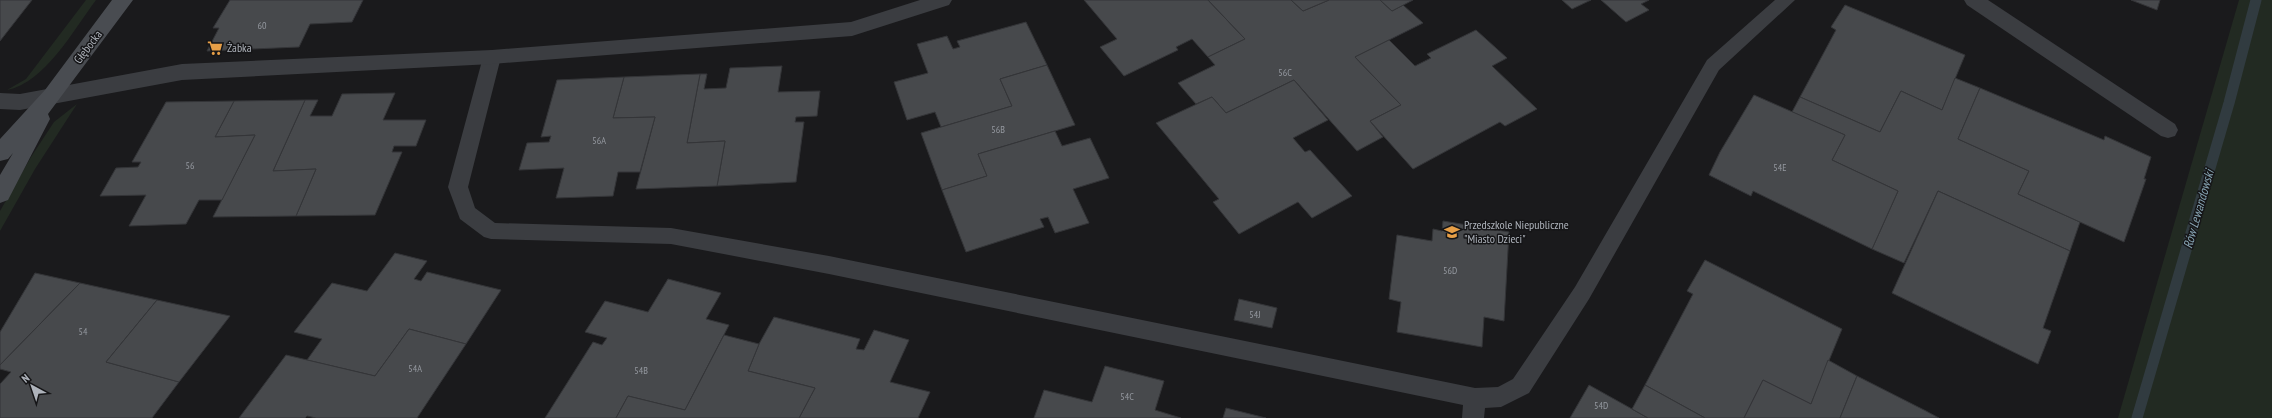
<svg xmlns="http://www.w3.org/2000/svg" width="2272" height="418" font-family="'PT Sans Narrow',sans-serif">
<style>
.green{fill:#222a22}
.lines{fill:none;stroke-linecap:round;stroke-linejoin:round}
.stream{stroke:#313b40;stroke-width:11}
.building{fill:#47494c;stroke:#343538}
.lane{fill:#3b3d41;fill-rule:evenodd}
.street{fill:#3b3d41;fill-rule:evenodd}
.secondary{fill:#494c51;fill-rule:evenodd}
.labels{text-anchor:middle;stroke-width:3;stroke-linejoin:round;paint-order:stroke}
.number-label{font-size:10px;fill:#94989f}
.street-label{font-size:12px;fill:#aeb3bb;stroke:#151517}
.poi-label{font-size:12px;fill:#aeb3bb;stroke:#151517;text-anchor:start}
.water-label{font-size:13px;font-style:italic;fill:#87a4b3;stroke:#151517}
</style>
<rect width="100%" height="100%" fill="#1a1a1c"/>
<g class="green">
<path d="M86,0h10c-22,29 -51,83 -89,90l19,-11z"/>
<path d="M2239,0h33v418h-154z"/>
<path d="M77,104l-42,65 -35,62v-20l31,-54 23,-35z"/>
</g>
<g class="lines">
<path class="stream" d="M2137,418l92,-315 27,-103"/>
</g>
<g class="building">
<path d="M0,0h32l-32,41z"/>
<path d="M230,0h133l-11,22 -42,2 -11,23 -92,4 12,-23h-6z"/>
<path d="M1084,0h124l37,39 -37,18 -16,-18 -16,8 2,3 -54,26 -24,-29 17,-8z"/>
<path d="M1208,0h83l12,11 26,-11h51l12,11 11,-6 20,18 -68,34 46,48 -31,16 13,16 -26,14 -63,-71 -68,33 -14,-16 -16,7 -18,-21 37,-18 -7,-8 37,-18z"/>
<path d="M1291,0h38l-26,11z"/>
<path d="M1380,0h33l-21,11z"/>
<path d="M1562,0h29l-19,9z"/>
<path d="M1601,0h48l-8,4 8,6 -23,12z"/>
<path d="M2131,0h29l-3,10z"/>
<path d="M1845,5l120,50 -23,55 -41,-19 -21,41 -80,-35 36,-67 -5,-3z"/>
<path d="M1026,22l21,43 -47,14 12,27 -71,21 -6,-15 -28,8 -13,-38 34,-9 -11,-29 30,-8 6,13 7,-2 -3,-6z"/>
<path d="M1476,30l31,28 -15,8 45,43 -32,17 -5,-4 -87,47 -43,-48 31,-16 -46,-48 34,-17 26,26 16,-8 -4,-4z"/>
<path d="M1047,65l28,60 -97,29 9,22 -45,14 -21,-57 91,-27 -12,-27z"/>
<path d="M782,66l-4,26 42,-1 -3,25 -21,1 -1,5h9l-8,60 -79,4 8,-45 -38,2 13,-69h7l-3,15 22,-1 4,-20z"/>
<path d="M700,74l-13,69 38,-2 -8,45 -81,3 19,-72 -42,1 11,-41z"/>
<path d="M624,77l-11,41 42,-1 -15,55h-22l-5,24 -57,2 8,-30 -45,2 8,-27 22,-1 2,-6 -10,1 16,-57z"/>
<path d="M1955,78l25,10 -22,51 71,32 -11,23 62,28 -10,29 -132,-60 -34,72 -32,-14 26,-58 -66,-31 13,-25 -53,-23 8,-15 80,35 21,-41 41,19z"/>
<path d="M1294,80l34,40 -35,18 12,14 5,-2 42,46 -40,22 -14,-16 -59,32 -26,-32 6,-3 -63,-76 56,-26 14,16z"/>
<path d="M1980,88l124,52 1,-4 46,21 -7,22h2l-22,63 -106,-48 11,-23 -71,-32z"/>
<path d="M395,93l-12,27h43l-10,26h-22l-2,6h10l-27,63 -79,1 20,-47 -43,2 32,-71h13l-8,16h22l10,-22z"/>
<path d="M1754,95l91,40 -13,25 66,31 -26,58 -119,-58 -2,5 -42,-21 11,-23z"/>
<path d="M305,100l-32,71 43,-2 -20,47 -83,1 42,-82 -40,2 19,-36z"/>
<path d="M234,101l-19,36 40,-2 -33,65h-23l-13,24 -57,2 17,-31 -46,1 16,-28 22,-1 3,-5h-9l34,-60z"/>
<path d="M1055,131l7,15 28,-8 19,40 -36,11 16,34 -34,10 -7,-16 -8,2 4,8 -78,25 -24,-62 45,-14 -9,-22z"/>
<path d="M1938,191l132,60 -27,77 8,3 -13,33 -146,-71z"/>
<path d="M1443,221l66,11 -5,89 -20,-4 -2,30 -85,-15 4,-30 -12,-3 8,-64 35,6 1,-12 9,2z"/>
<path d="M395,253l32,8 -13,18 7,2 6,-9 74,18 -35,54 -57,-15 -34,47 -68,-16 15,-21 -28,-7 38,-49 35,8z"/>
<path d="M1705,260l137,69 -31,75 -48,-24 -19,38h-39l-60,-33 48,-91 -6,-3z"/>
<path d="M35,273l45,10 -80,82v-33z"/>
<path d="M668,279l53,14 -15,26 23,6 -44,85 -57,-14 -12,22h-71l48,-76 9,3 5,-7 -22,-6 20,-31 43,11z"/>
<path d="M80,283l77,17 -51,62 73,20 -27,36h-152v-34l11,-12 -11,-3v-4z"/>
<path d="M1239,299l38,9 -5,20 -38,-8z"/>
<path d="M157,300l73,16 -51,66 -73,-20z"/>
<path d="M774,317l86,22 -4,10 8,1 10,-20 35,10 -19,42 40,10 -12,26h-119l16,-30 -67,-17 11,-27z"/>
<path d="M409,329l57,15 -49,74h-101l-9,-2 -2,2h-66l47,-63 89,21z"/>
<path d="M724,335l35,9 -11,27 67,17 -16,30h-183l12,-22 57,14z"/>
<path d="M1828,360l29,16 -17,42h-96l19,-38 48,24z"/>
<path d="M1105,366l59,15 -9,29 26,8h-147l10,-28 48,12z"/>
<path d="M1857,376l69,35 13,7h-99z"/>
<path d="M1589,385l43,24 16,9h-78z"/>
<path d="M1645,385l60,33h-57l-16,-9z"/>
<path d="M1226,408l40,10h-43z"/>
</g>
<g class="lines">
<path class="lane" d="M1775,0h20l-76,70 -130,229 -60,94 -28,14 -16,1 -1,10h-22l1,-13 -634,-131 -158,-30 -180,-5 -7,-2 -24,-18 -12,-32 35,-130 3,-5 6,-2 6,2 3,5 -33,130 7,21 20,15 176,5 158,28 646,132 23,-1 15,-8 62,-92 132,-227z"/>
<g class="street">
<path d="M920,0h32l-3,5 -97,31 -360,28 -310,16 -162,30 -20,-1v-16l20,1 162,-30 310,-14 359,-28z"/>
<path d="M1964,0h24l187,124 3,6 -3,6 -7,2 -7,-2 -194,-131z"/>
</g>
<path class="secondary" d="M112,0h21l-85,114 2,5 -42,81 -8,3v-28l13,-22 -5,6 -8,2v-22l45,-49z"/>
</g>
<defs>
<g id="supermarket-bare" transform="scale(1.2)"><path d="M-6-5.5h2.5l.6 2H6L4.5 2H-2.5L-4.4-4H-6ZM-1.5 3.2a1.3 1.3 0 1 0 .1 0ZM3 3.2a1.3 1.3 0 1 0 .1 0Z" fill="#e79f47" stroke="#151517" stroke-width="2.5" paint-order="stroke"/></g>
<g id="school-bare" transform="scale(1.2)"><path d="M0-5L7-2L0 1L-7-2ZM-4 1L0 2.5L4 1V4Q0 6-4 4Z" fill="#e79f47" stroke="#151517" stroke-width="2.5" paint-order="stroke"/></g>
</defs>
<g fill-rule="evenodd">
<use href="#supermarket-bare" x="215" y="48"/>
<use href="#school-bare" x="1452" y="232"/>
</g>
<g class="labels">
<g class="number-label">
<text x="262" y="29">60</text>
<text x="1285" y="76">56C</text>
<text x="998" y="133">56B</text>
<text x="599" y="144">56A</text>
<text x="190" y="169">56</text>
<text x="1780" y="171">54E</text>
<text x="1450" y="274">56D</text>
<text x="1255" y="318">54J</text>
<text x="83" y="335">54</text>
<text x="415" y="372">54A</text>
<text x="641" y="374">54B</text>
<text x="1127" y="400">54C</text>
<text x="1601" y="409">54D</text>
</g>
<g class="street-label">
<text transform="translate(88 47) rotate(-53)" y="4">Głębocka</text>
</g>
<g class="poi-label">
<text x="227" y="52">Żabka</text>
<text x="1464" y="229">Przedszkole Niepubliczne<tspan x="1464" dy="14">"Miasto Dzieci"</tspan></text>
</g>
<g class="water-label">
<text transform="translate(2198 209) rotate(-74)" y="5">Rów Lewandowski</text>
</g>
</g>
<g transform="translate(32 386) rotate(320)" stroke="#151517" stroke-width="3" paint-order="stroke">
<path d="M0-3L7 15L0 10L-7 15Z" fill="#aeb3bb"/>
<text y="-6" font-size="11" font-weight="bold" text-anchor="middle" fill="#aeb3bb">N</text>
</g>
</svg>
